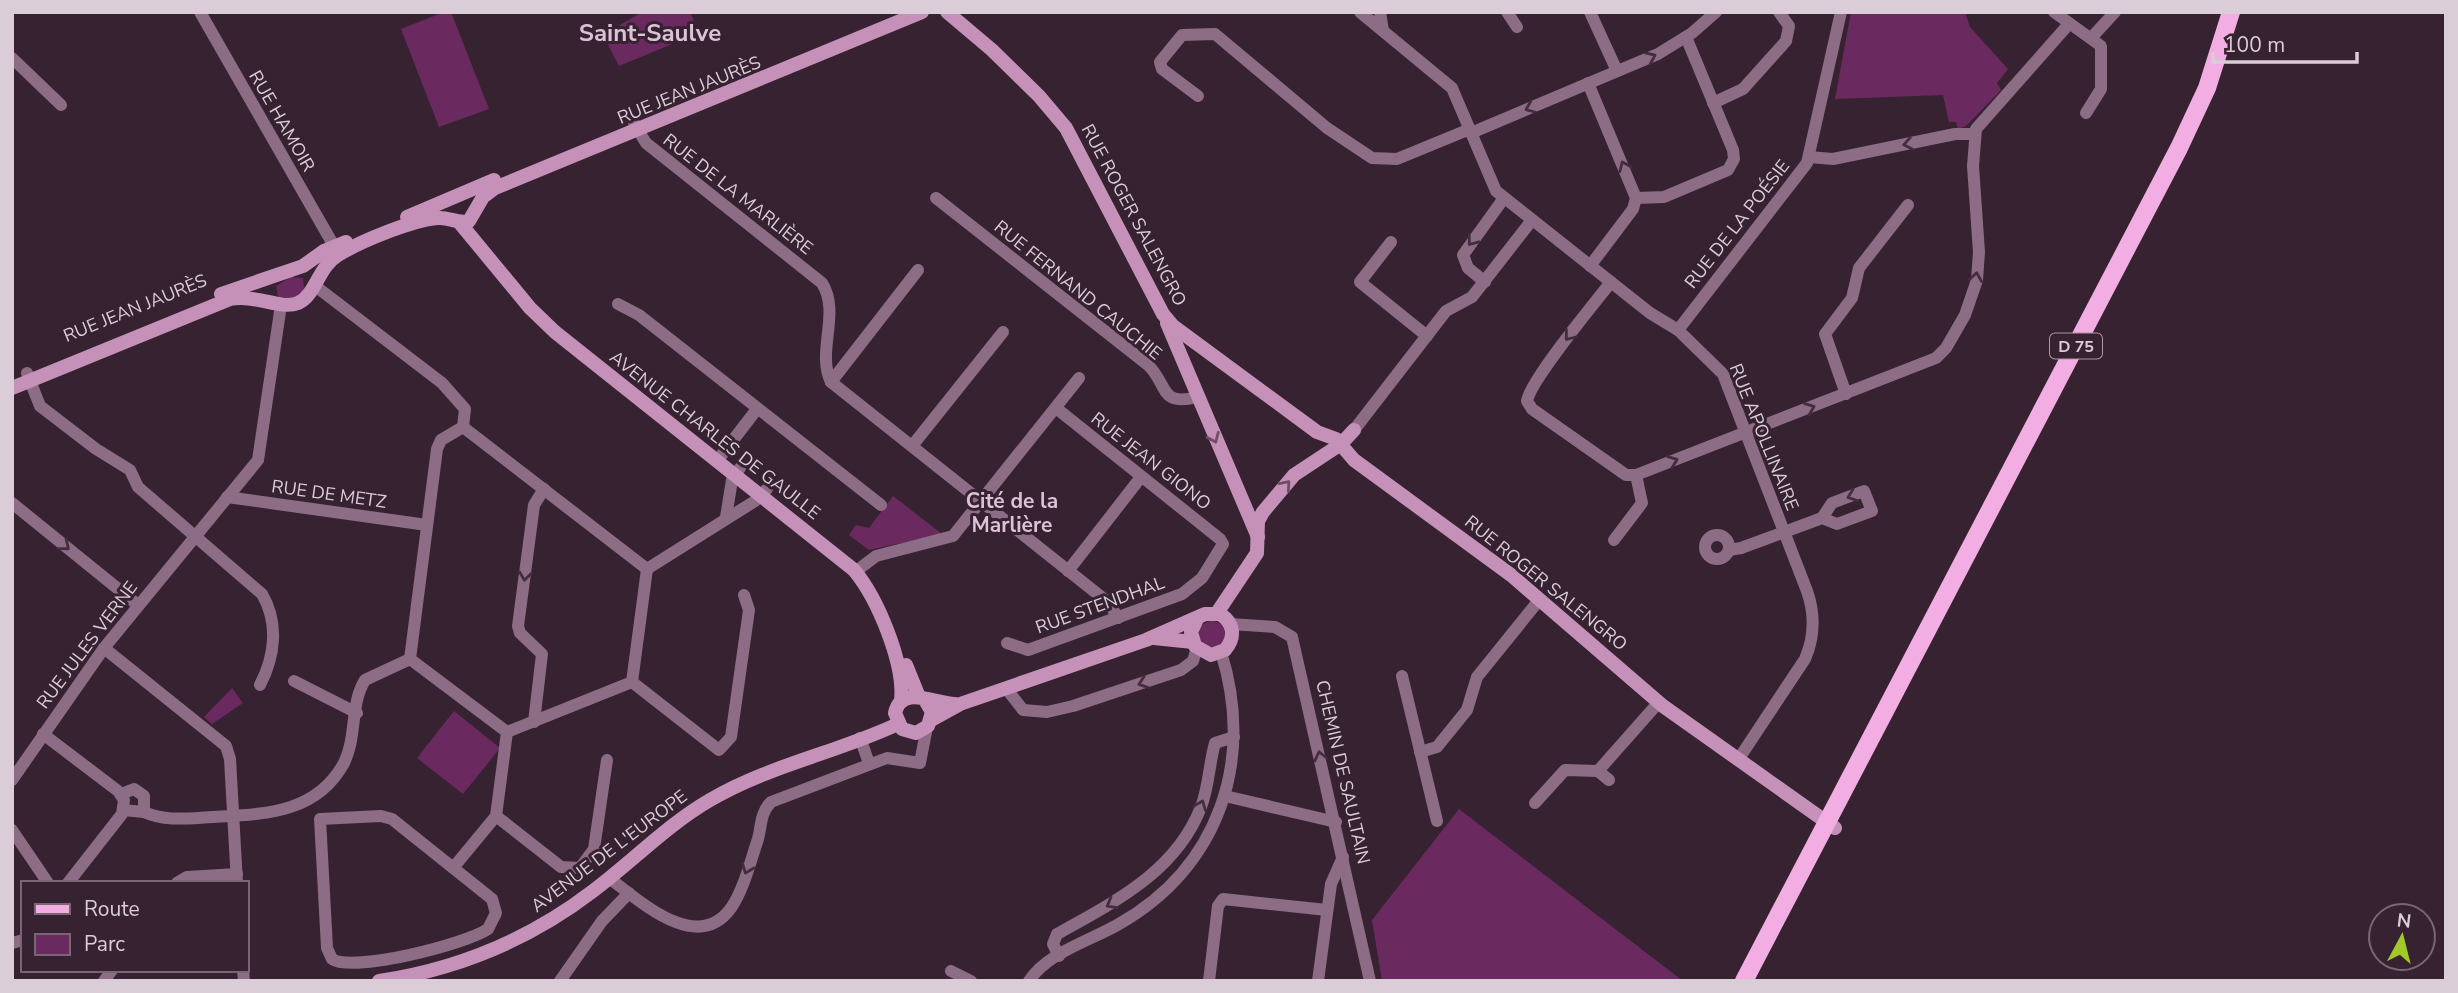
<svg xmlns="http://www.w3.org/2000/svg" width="2458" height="993" font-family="'Nunito Sans',sans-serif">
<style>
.green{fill:#6b2a5f}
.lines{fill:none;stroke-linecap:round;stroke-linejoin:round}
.street{stroke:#8d6c85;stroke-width:12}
.secondary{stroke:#c691b9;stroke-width:14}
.primary{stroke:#f2ade2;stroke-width:18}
.oneway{stroke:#432d3e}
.oneway2{stroke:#704e67}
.labels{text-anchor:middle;stroke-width:6;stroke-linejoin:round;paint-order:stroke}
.shield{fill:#362231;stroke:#a99aa5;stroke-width:2}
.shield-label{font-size:16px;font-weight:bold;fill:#dacdd7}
.street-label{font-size:18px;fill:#dacdd7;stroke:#362231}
.quarter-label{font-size:21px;font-weight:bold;fill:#dcc2d6;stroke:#362231}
.district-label{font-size:24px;font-weight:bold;fill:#dcc2d6;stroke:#362231}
</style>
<rect width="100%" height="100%" fill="#362231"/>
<g class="green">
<path d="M444,12h7l38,97 -50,18 -38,-98z"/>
<path d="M642,12h48l9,21 -80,33 -16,-31z"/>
<path d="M1851,12h114l5,15 38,42 -11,14 4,7 -35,36 -8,3 -2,-7h-7l-6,-27 -108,4z"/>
<path d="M291,277l12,1 1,12 -10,7h-16l-2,-11z"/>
<path d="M893,496l49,38 -73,16 -20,-15 7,-10 13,3z"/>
<circle cx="1212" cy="634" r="13"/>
<path d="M232,688l11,15 -31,21 -8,-7z"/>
<path d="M454,711l46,37 -37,46 -46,-36z"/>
<path d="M1459,809l224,172h-301l-10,-61z"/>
</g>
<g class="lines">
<g class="street">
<path d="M200,12l134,234"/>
<path d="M1360,12l92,76 44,103 154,122 28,17 45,44 84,217c8,23 8,45 -2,68l-67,101"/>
<path d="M1380,12l3,19"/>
<path d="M1507,12l10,15"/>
<path d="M1590,12l27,59"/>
<path d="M2054,12l47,34v43l-15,24"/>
<path d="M2092,37l23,-25"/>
<path d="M12,58l49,47"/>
<path d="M1588,83l48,115 -3,11 -43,57"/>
<path d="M1198,96l-36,-27 -2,-7 22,-27 33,-1 112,94 45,30 25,1 73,-30"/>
<path d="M1713,103l30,-14 43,-48 3,-15 -10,-14"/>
<path d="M634,123l12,20 176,140c19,30 -6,69 9,99"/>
<path d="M1471,133l187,-79 34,-21 24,-21"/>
<path d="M1809,157l24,2 122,-25h20"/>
<path d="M936,198l212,167c20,19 11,42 49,32"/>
<path d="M1636,198l28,-1 64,-27 6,-11 -1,-9 -47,-113"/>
<path d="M1391,242l-31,40 67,54"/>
<path d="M1485,282l-17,-14 -5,-13 41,-57"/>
<path d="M1611,282c-17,22 -80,97 -84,119l5,8 94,66h10l300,-117 10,-10 19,-33 12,-35 2,-28 -6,-86 3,-37 92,-104"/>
<path d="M314,285l128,98 23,26 -2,18"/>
<path d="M618,304l21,11 242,190"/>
<path d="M1678,330l129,-167 34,-151"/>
<path d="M27,373l13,33 56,43 34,21 8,17 124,107c17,29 13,62 -2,91"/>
<path d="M831,382l278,221 9,15"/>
<path d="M831,382l87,-112"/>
<path d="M1846,394l-21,-60 27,-36 7,-30 49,-63"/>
<path d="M463,427l184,142 -15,113 -125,50 -97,-73 27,-210 4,-9z"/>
<path d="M1354,430l92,-119 26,-14 60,-77"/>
<path d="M912,446l91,-114"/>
<path d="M717,461l40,-52"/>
<path d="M227,497l200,28"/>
<path d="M12,503l126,102"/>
<path d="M726,517l6,-37 8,-12"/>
<circle cx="1717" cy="547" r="12"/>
<path d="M1614,540l28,-37 -6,-28"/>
<path d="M1729,550l12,-2 81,-30 10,-15 32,-12 8,20 -35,13 -15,-6"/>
<path d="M647,569l108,-68 12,-12"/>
<path d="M1068,571l73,-94"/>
<path d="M855,572l21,-16 77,-20 126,-158"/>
<path d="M1230,624l45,3 17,10 78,344"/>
<path d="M1007,643l21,7 154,-56 20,-16 21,-34 -3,-5 -164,-131"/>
<path d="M104,648l122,98 4,13 7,124"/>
<path d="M1402,676l35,145"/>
<path d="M294,681l63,32"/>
<path d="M632,682l87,68 12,-13 18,-127 -5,-15"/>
<path d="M1006,688l17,22 24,2 26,-6 108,-36 12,-9 4,-13"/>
<path d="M534,722l8,-68 -22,-21 -2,-7 16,-121 10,-16"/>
<path d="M43,734l75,57 6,9 -2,14 -54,69"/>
<path d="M860,738l9,25"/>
<path d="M1420,752l17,-5 30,-37 10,-33 63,-78"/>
<path d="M12,780l92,-132 154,-188 23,-155"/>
<path d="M1609,780l-11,-9 61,-69"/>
<path d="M121,794l13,-5 10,7v16l-21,-2"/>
<path d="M1225,796l111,26"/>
<path d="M1535,803l30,-33 33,1"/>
<path d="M144,812c22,10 46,6 69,5 51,-3 103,-3 131,-54 13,-26 6,-59 21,-83l45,-21"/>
<path d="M381,816l11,3 100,80 4,14 -8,16c-22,15 -135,44 -156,30l-5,-11 -7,-129z"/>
<path d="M496,816l65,51 19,1 14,-19 13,-89"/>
<path d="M12,830l36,53"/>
<path d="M453,868l43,-52 11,-84"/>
<path d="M609,878c31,23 88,77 122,30 12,-17 19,-45 26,-66 5,-14 2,-28 14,-40l116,-44 33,5 7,-36"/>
<path d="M177,883l10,-6 50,-3"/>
<path d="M12,943l11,-3"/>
<path d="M1059,956l-6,-12 4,-10c57,-32 119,-62 144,-127 8,-21 8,-43 14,-64l19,-6"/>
<path d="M243,970l1,11"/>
<path d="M951,971l20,10"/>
<path d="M104,981l8,-11"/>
<path d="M560,981l42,-60 27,-28"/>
<path d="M1029,981c19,-29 61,-40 90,-57 100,-57 136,-163 102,-272"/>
<path d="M1209,981l9,-75 5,-7 104,11"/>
<path d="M1318,981l13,-97 12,-27"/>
</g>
<g class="secondary">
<path d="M947,12l45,38 47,46 27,32 97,186 10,12 144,106 19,7 18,21 157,115 152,131 172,122"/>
<path d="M407,217l87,-37"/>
<path d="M459,222l71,86 25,24 299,238c24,29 51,94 47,131"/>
<path d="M221,294l82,-28 21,-15 22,-9"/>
<path d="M1167,323l91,214"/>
<path d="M12,388l218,-89c25,-5 51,11 68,4 18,-8 20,-36 40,-48 23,-14 74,-35 100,-37 11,-1 20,6 31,3l14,-24 12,-9 427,-176"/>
<path d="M1217,613l40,-60 1,-32 5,-9 31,-37 47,-31 13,-14"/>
<path d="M1154,638l39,4"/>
<path d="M906,665l13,32"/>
<path d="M925,700l7,12 -4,14 -12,7 -14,-4 -7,-16c7,-29 39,-9 60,-9"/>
<path d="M931,720l29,-16 186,-64 59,-26h15c14,9 16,23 5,36l-14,5 -16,-9 -4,-14 7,-15"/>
<path d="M379,981c80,-12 150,-41 214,-90 40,-30 74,-66 117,-91 60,-35 126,-47 188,-76"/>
</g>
<path class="primary" d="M1744,981l435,-833 28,-60 24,-76"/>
</g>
<defs><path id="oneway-chevron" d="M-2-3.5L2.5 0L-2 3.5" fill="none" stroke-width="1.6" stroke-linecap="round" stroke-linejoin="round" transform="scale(1.75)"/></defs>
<g class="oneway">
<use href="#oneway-chevron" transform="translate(1651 57) rotate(-24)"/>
<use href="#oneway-chevron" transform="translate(1530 108) rotate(157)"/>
<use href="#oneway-chevron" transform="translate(1908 144) rotate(169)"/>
<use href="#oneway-chevron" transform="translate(1624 166) rotate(-114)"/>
<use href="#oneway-chevron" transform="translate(1472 241) rotate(127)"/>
<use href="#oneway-chevron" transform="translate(1976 277) rotate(-81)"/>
<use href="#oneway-chevron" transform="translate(1569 336) rotate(128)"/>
<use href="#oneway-chevron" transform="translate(1810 408) rotate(-21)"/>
<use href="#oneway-chevron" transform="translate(1673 461) rotate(-21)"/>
<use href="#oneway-chevron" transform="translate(1852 496) rotate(160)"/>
<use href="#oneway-chevron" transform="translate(65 546) rotate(39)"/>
<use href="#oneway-chevron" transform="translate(525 576) rotate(97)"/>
<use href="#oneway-chevron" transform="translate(1143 683) rotate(161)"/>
<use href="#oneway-chevron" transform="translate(1320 756) rotate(-103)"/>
<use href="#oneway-chevron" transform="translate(1201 805) rotate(-69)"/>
<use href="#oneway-chevron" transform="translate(747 869) rotate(111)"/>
<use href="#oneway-chevron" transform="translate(1111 904) rotate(150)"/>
</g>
<g class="oneway2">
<use href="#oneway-chevron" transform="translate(1214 438) rotate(67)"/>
<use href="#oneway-chevron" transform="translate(1286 485) rotate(-49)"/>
</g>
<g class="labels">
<rect class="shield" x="2050" y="333.5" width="52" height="25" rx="5"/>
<g class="shield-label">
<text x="2076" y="352">D 75</text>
</g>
<g class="street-label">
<text transform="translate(689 90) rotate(-22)" y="6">RUE JEAN JAURÈS</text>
<text transform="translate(282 121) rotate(60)" y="6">RUE HAMOIR</text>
<text transform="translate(738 194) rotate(38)" y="6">RUE DE LA MARLIÈRE</text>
<text transform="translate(1134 215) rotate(62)" y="6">RUE ROGER SALENGRO</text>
<text transform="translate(1737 224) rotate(-52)" y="6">RUE DE LA POÉSIE</text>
<text transform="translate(1078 290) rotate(39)" y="6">RUE FERNAND CAUCHIE</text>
<text transform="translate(135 308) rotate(-22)" y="6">RUE JEAN JAURÈS</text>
<text transform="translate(715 435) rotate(38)" y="6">AVENUE CHARLES DE GAULLE</text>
<text transform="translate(1764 437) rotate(68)" y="6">RUE APOLLINAIRE</text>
<text transform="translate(1151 461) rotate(38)" y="6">RUE JEAN GIONO</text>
<text transform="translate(329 494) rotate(8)" y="6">RUE DE METZ</text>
<text transform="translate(1546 583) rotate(39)" y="6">RUE ROGER SALENGRO</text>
<text transform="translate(1100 605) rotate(-20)" y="6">RUE STENDHAL</text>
<text transform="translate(87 645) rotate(-53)" y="6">RUE JULES VERNE</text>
<text transform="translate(1343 772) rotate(77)" y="6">CHEMIN DE SAULTAIN</text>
<text transform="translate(609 851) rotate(-37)" y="6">AVENUE DE L'EUROPE</text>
</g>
<g class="quarter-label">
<text x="1012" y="508">Cité de la<tspan x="1012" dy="24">Marlière</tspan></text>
</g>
<g class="district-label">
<text x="650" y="41">Saint-Saulve</text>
</g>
</g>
<rect width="2458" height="993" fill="none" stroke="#dacdd7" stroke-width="28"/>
<rect x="21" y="881" width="228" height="91" fill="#362231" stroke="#786673" stroke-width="2"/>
<rect x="35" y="904" width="35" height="10" fill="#f2ade2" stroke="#786673" stroke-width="2"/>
<text x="84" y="916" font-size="21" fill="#dacdd7">Route</text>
<rect x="35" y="934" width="35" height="21" fill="#6b2a5f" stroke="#786673" stroke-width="2"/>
<text x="84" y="951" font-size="21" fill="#dacdd7">Parc</text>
<g transform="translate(2402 937) rotate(7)"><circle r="33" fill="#362231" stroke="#786673" stroke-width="2"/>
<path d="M0-5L12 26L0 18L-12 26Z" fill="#a3c926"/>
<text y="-10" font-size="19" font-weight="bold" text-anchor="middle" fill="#dacdd7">N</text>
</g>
<path d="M2213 52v10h144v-10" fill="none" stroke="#dacdd7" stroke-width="3.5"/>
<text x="2224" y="52" font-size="21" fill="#dacdd7" stroke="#362231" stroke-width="5" paint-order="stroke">100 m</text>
</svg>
